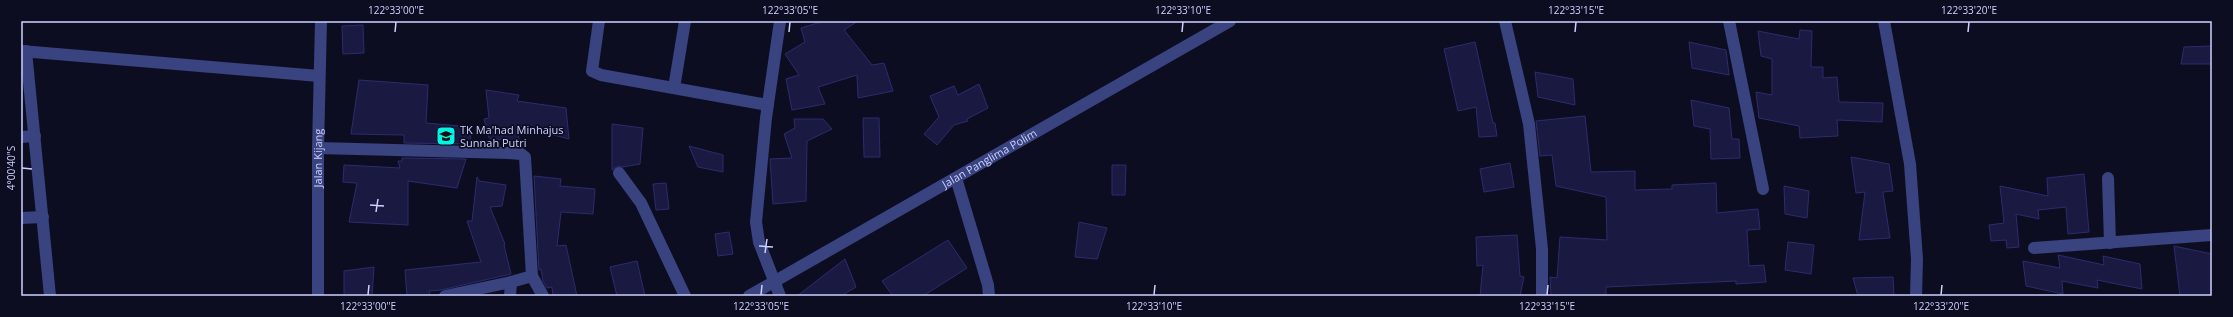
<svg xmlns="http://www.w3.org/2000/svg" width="2233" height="317" font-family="'Open Sans',sans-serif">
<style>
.building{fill:#1a1942;stroke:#2d2b6e}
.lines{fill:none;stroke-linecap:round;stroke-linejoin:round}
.minor{stroke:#384380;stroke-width:12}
.ticks{fill:none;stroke:#cdd1ff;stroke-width:1.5}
.labels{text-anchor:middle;stroke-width:3.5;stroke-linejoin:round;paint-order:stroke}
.poi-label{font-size:11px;fill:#cdd1ff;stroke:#0d0d21;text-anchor:start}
.street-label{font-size:11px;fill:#cdd1ff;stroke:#0d0d21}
.neatline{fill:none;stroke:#cdd1ff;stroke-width:1.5}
.ticks-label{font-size:10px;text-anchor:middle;fill:#cdd1ff}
</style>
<rect width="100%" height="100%" fill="#0d0d21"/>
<g class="building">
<path d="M824,21h34l-14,9 28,35 12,-2 9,28 -35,7 -1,-23 -39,12 7,17 -33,6 -6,-31 13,-4 -14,-21 20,-12 -4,-14z"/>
<path d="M363,25l1,28 -21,1 -1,-28z"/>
<path d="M1800,30l12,1 -1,36h12v11l14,-1 2,25 44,1 -1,19 -45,-2 1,16 -38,2 -1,-12 -40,-8 -3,-26 16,3v-36l-11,-3 -3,-25 41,8z"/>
<path d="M1475,42l18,81h2l2,13 -18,1 -3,-30 -18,4 -14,-62z"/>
<path d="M1689,42l37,8 3,25 -37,-7z"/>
<path d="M2212,46v18h-31l3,-17z"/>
<path d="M1535,72l38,7 2,26 -37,-8z"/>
<path d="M359,80l69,5 -2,38 45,4 -1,17 -66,-1v-8l-53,-1z"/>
<path d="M979,84l9,24 -21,11 1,2 -14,4 -17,20 -13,-11 15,-17 -9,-21 24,-10 4,9z"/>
<path d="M486,90l33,5 -2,6 49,7 3,31 -53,-14 4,18 -31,-5 -5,-19 5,-1z"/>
<path d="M1691,100l38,8 3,31h7l1,19 -29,1 -1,-30 -16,-3z"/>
<path d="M1585,116l6,56 44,-1v19l37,-1v-4l44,-2 1,30 41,-4 2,20 -13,1 2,36 15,-1 2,17 -30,2v-3l-130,6v9h-55l-1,-19 7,1 3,-41 47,3 -1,-43 -50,-11 -4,-31 -12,1 -4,-35z"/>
<path d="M863,118h16l1,39h-16z"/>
<path d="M794,119h29l9,10 -25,12 -1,60 -33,3 -3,-45 22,-1 -8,-24 11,-6z"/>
<path d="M612,124l31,4 -3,36 -17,3 -5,-1 -6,4z"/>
<path d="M689,146l34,9v17l-25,-5z"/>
<path d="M1851,157l38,7 4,27 -10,1 7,46 -31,2 6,-48 -9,1z"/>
<path d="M402,158l64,1 -9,29 -49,-7v44l-59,-3 8,-39 -14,-1 1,-17 56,3 -2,-7h4z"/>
<path d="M1510,163l4,24 -30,5 -4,-23z"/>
<path d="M1112,165h14l-1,30h-13z"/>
<path d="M2084,174l5,58 -21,2 -2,-27 -28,3 1,9 -23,-5 3,33 -12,1 -1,-8 -15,1 -2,-16 15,-2 -4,-37 48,10 -1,-18z"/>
<path d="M534,176l27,3 -1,7 35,3 -2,25 -32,-2 -4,34 9,-1 11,51h-24l-1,-9 -5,1 -4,-7 -2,-12 -2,1z"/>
<path d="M477,177l2,4 27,4 -4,21 -12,1 15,37 -1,1 7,29 -70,16 -12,1 1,5h-23l-2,-26 76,-8 -14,-41h5z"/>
<path d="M666,183l3,26 -13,1 -3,-26z"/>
<path d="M1784,186l25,5 -2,27 -22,-4z"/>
<path d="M1079,222l28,6 -10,31 -22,-2z"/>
<path d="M729,232l4,22 -15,2 -3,-22z"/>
<path d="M1517,235l3,41 4,1 -4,19h-40l3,-31 -6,1 -1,-29z"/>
<path d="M948,240l19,28 -44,28h-30l-11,-15z"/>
<path d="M1788,242l26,3 -3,29 -26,-4z"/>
<path d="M2174,246l38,8v42h-32z"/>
<path d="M2058,255l46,10 -1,-9 37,8 2,25 -45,-9 1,8 -36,-7 1,13 -37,-8 -3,-25 37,7z"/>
<path d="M845,259l11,28 -15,9h-44z"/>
<path d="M637,261l8,35h-28l-7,-29z"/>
<path d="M374,267l-2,29h-28v-25z"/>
<path d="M1893,277l1,19h-36l-5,-18z"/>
</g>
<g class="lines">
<g class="minor">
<path d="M599,21l-7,50 9,4 167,30"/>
<path d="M1505,21l24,103 13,125v47"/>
<path d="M1729,21l34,168"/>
<path d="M1884,21l26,143 7,95 -1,37"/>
<path d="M21,51l298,25"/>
<path d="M26,51l24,245"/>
<path d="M674,88l11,-67"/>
<path d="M21,137l14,-1"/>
<path d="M318,148l191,5 12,1 4,3 7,119 -21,6 -1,14"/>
<path d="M619,173l22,30 44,93"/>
<path d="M956,178l32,107 1,11"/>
<path d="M2108,178l2,65"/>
<path d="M21,218l22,-1"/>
<path d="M2034,248l178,-13"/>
<path d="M532,276l11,20"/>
<path id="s1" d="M318,296v-148l3,-127"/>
<path d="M445,296l66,-14"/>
<path id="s2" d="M749,296l481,-275"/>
<path d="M780,296l-21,-54 -3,-20 10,-104 14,-97"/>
</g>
</g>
<path class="ticks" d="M395,32l1,-10M789,32l1,-10M1182,32l1,-10M1575,32l1,-10M1968,32l1,-10M22,168l10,1M370,205l14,1M376,212l2,-13M759,246l14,1M765,253l2,-14M368,295l1,-10M761,295l1,-10M1154,295l1,-10M1547,295l1,-10M1941,295l1,-10"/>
<defs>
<g id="school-square" transform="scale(1)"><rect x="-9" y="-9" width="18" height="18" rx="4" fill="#01f7e3" stroke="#0d0d21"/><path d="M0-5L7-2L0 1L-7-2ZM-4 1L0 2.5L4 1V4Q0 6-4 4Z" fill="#111"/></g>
</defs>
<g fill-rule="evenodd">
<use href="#school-square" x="446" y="136"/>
</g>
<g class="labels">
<g class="poi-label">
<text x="460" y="134">TK Ma'had Minhajus<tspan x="460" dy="13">Sunnah Putri</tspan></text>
</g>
<g class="street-label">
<text dy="4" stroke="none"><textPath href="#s1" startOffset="138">Jalan Kijang</textPath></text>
<text dy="4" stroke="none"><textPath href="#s2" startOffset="277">Jalan Panglima Polim</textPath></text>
</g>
</g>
<rect width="2233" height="317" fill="none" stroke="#0d0d21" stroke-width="44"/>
<rect x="22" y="22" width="2189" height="273" class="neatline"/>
<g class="ticks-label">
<text x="396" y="14">122°33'00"E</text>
<text x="790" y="14">122°33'05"E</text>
<text x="1183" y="14">122°33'10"E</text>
<text x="1576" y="14">122°33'15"E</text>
<text x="1969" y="14">122°33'20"E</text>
<text transform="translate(11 168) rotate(-90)" y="4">4°00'40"S</text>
<text x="368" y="310">122°33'00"E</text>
<text x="761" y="310">122°33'05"E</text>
<text x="1154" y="310">122°33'10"E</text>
<text x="1547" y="310">122°33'15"E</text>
<text x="1941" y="310">122°33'20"E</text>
</g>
</svg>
